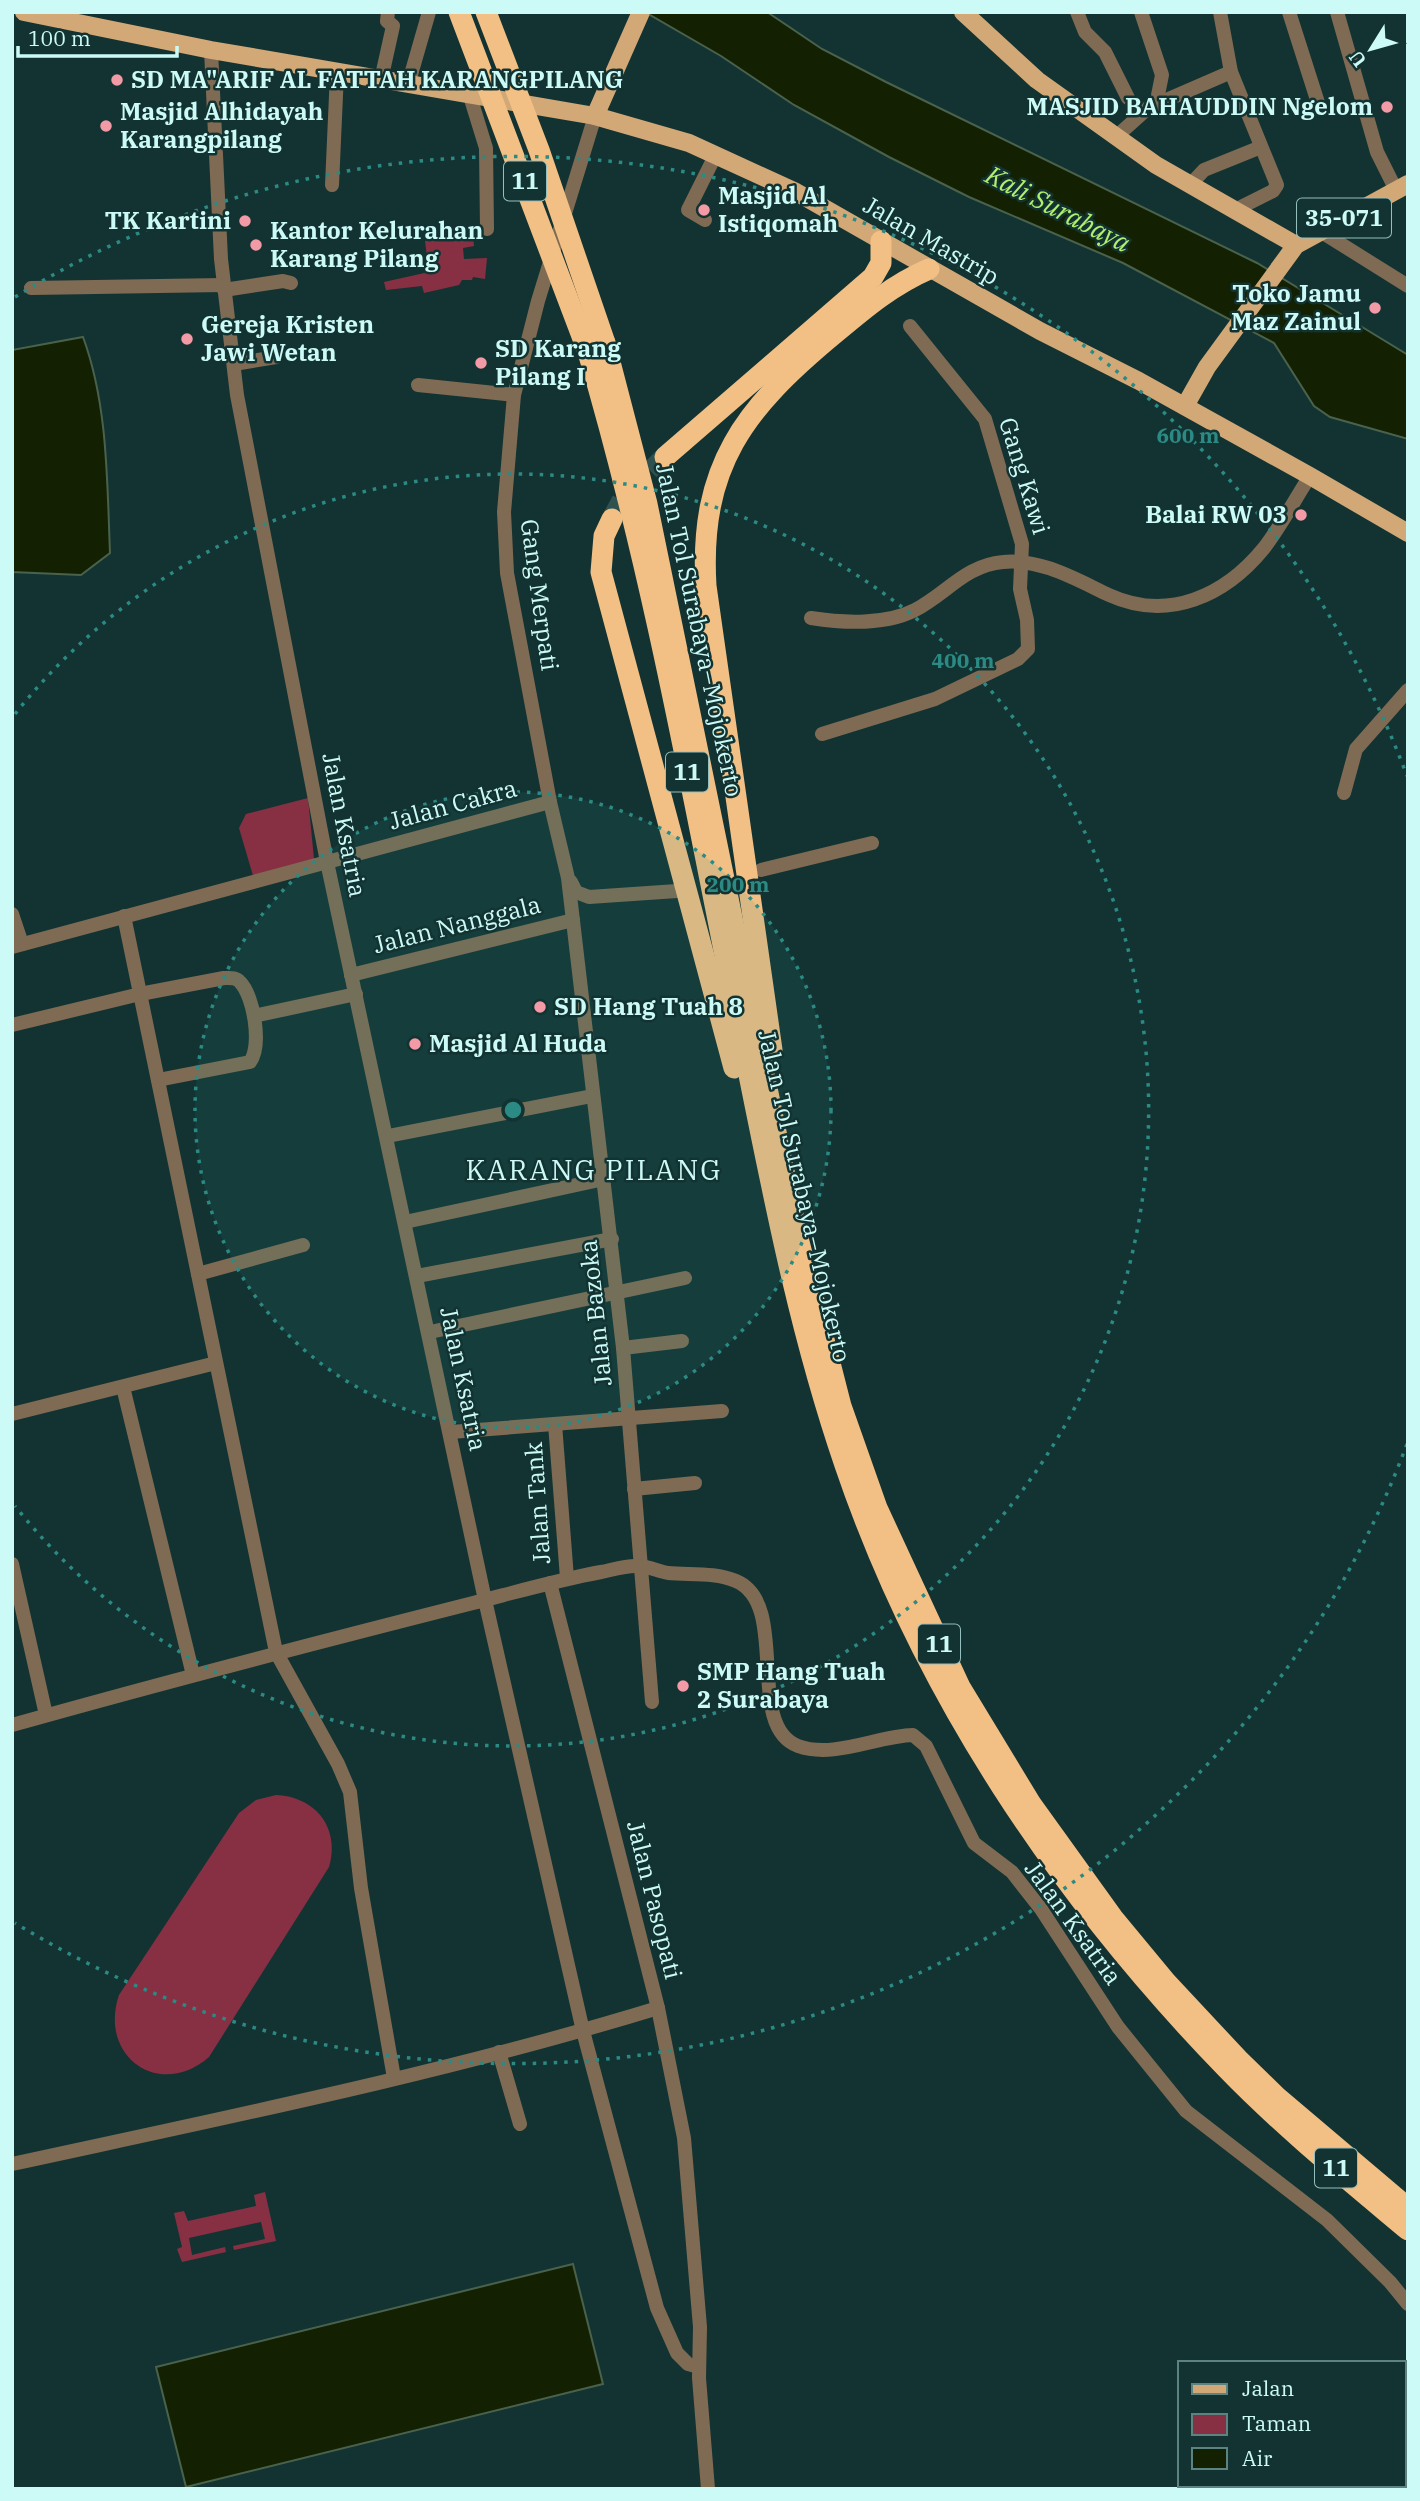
<svg xmlns="http://www.w3.org/2000/svg" width="1420" height="2501" font-family="'IBM Plex Serif',serif">
<style>
.green{fill:#883043}
.water{fill:#132102;stroke:#4a624c;stroke-width:2}
.lines{fill:none;stroke-linecap:round;stroke-linejoin:round}
.highway-tunnel{stroke:#2f5150;stroke-width:21;stroke-dasharray:21 10;stroke-linecap:butt}
.minor{stroke:#7f6b54;stroke-width:14}
.major{stroke:#d2a877;stroke-width:18}
.highway{stroke:#f2bf84;stroke-width:21}
.highway-bridge{stroke:#f2bf84;stroke-width:21}
.ring{fill:none;stroke:#2b8a83;stroke-width:3.5;stroke-dasharray:3.5 7}
.poi-dot{fill:#f39aa7;stroke:#133332;stroke-width:2.5}
.labels{text-anchor:middle;stroke-width:5;stroke-linejoin:round;paint-order:stroke}
.shield{fill:#133332;stroke:#94bfbc;stroke-width:2}
.shield-label{font-size:23px;font-weight:bold;fill:#ccfbf7}
.poi-label{font-size:24px;font-weight:bold;fill:#ccfbf7;stroke:#133332;text-anchor:start}
.street-label{font-size:24px;fill:#ccfbf7;stroke:#133332}
.water-label{font-size:26px;font-style:italic;fill:#b2ef6d;stroke:#133332}
.quarter-label{font-size:28px;letter-spacing:2px;fill:#ccfbf7;stroke:#133332}
.centre{fill:#2b8a83;stroke:#133332;stroke-width:3.5}
.ring-label{font-size:21px;text-anchor:middle;font-weight:bold;fill:#2b8a83;stroke:#133332;stroke-width:5;stroke-linejoin:round;paint-order:stroke}
</style>
<rect width="100%" height="100%" fill="#133332"/>
<g class="green">
<path d="M473,238l1,8 -11,2 1,11 23,-1 -2,21 -12,-2 -1,3h-10l-3,5 -35,8 -2,-7 -36,4 -2,-8 45,-10 -4,-31z"/>
<path d="M308,798l6,61 -60,20 -15,-51 7,-14z"/>
<path d="M276,1795c41,2 64,34 53,72l-120,190c-49,43 -111,0 -90,-62l120,-182 17,-13z"/>
<path d="M265,2192l11,49 -42,9 -1,-4 32,-7 -4,-17 -72,16 3,17 33,-8 1,5 -44,10 -5,-13 5,-2 -8,-34 10,-2 4,10 68,-15 -2,-11z"/>
</g>
<g class="water">
<path d="M645,12h122l55,37 64,33 371,181 151,92v84l-78,-22 -16,-11 -40,-63 -151,-80 -154,-66 -80,-40 -95,-52 -73,-49z"/>
<path d="M83,337c25,68 24,144 27,216l-29,22 -69,-3v-222z"/>
<path d="M573,2264l30,120 -417,103 -30,-120z"/>
</g>
<g class="lines">
<path class="highway-tunnel" d="M612,519l11,-20 42,-42"/>
<g class="minor">
<path d="M1077,12l8,20 20,20 23,46"/>
<path d="M1141,12l21,63 -4,20 2,7"/>
<path d="M1220,12l11,60 46,113 -4,6 -38,19"/>
<path d="M1289,12l31,97"/>
<path d="M1337,12l40,140 19,38"/>
<path d="M211,50l10,209 16,136 90,467 158,738 98,431 74,277 20,45 11,11 11,3"/>
<path d="M381,80l12,-54 -6,-5 1,-9"/>
<path d="M408,85l21,-73"/>
<path d="M469,93l17,55 1,81"/>
<path d="M595,116l-57,185 -24,94 -10,117 3,61 43,229 18,76 55,470 29,354"/>
<path d="M1117,136l31,-28 83,-36"/>
<path d="M332,185l5,-112"/>
<path d="M1190,185l14,-15 57,-23"/>
<path d="M705,220l-17,-10 28,-56"/>
<path d="M1320,231l88,55"/>
<path d="M31,288l192,-3"/>
<path d="M224,290l59,-9 8,2"/>
<path d="M234,364l42,-7"/>
<path d="M418,385l96,10"/>
<path d="M811,618c32,5 75,7 104,-8 31,-16 51,-45 88,-48 37,-4 74,18 106,33 59,27 116,1 155,-47 17,-22 31,-49 46,-72"/>
<path d="M822,734l113,-35 83,-40 10,-10 -1,-29 -7,-31 2,-45 -37,-125 -75,-93"/>
<path d="M1344,793l12,-44 52,-59"/>
<path d="M761,870l111,-27"/>
<path d="M571,882l5,10 13,5 88,-6"/>
<path d="M12,914l10,30"/>
<path d="M124,916l152,736 62,112 12,28 11,96 33,190"/>
<path d="M12,947l538,-145"/>
<path d="M351,975l222,-55"/>
<path d="M254,1016l102,-22"/>
<path d="M12,1025l128,-31 84,-16c6,0 12,-1 16,4 14,14 22,64 10,80l-92,18"/>
<path d="M388,1136l204,-40"/>
<path d="M405,1222l199,-43"/>
<path d="M198,1274l105,-29"/>
<path d="M417,1276l195,-37"/>
<path d="M430,1332l255,-54"/>
<path d="M623,1348l59,-7"/>
<path d="M123,1387l70,288"/>
<path d="M12,1414l204,-51"/>
<path d="M555,1424l12,154"/>
<path d="M451,1432l271,-21"/>
<path d="M634,1489l61,-6"/>
<path d="M12,1564l34,151"/>
<path d="M550,1583l108,425 26,130 16,189 -1,51 9,111"/>
<path d="M12,1725c153,-43 307,-83 461,-122 43,-11 85,-23 128,-31 11,-2 25,-7 37,-6 9,0 20,5 30,7 23,2 47,-1 68,8 55,23 8,145 62,165 36,13 79,-10 115,-11l13,11 48,97 38,29 29,37 77,118 68,84 141,109 63,62 18,22"/>
<path d="M499,2052l21,72"/>
<path d="M12,2164c216,-47 434,-91 646,-156"/>
</g>
<g class="major">
<path d="M24,12l187,38 384,66 94,27 107,49 244,139 99,50 171,95 98,57"/>
<path d="M963,12l74,68 119,85 140,80"/>
<path d="M595,116l46,-104"/>
<path d="M1185,406l22,-39 89,-122 112,-61"/>
</g>
<g class="highway">
<path d="M605,343l42,161 150,730 44,172 36,102 83,179 71,117 82,114 53,64 72,77 39,38 131,111"/>
<path d="M588,352c69,233 110,474 159,713 27,134 53,269 98,400 77,227 215,432 381,603 56,58 120,110 182,162"/>
<path d="M665,457l208,-180 8,-14v-22"/>
<path d="M612,519l-8,17 -3,36 133,496"/>
<path d="M772,1050l-66,-464c-7,-120 38,-177 127,-251 31,-26 59,-50 96,-66"/>
</g>
<g class="highway-bridge">
<path d="M459,12l129,340"/>
<path d="M486,12l53,138 66,193"/>
</g>
</g>
<circle cx="513" cy="1110" r="318" fill="#2b8a83" fill-opacity=".12"/>
<g class="ring">
<circle cx="513" cy="1110" r="318"/>
<path d="M15 714A636 636 0 1 1 15 1506"/>
<path d="M1407 1444A954 954 0 0 1 15 1923M15 297A954 954 0 0 1 1407 776"/>
</g>
<g class="poi-dot">
<circle cx="117" cy="80" r="7"/>
<circle cx="1387" cy="107" r="7"/>
<circle cx="106" cy="126" r="7"/>
<circle cx="704" cy="210" r="7"/>
<circle cx="245" cy="221" r="7"/>
<circle cx="256" cy="245" r="7"/>
<circle cx="1375" cy="308" r="7"/>
<circle cx="187" cy="339" r="7"/>
<circle cx="481" cy="363" r="7"/>
<circle cx="1301" cy="515" r="7"/>
<circle cx="540" cy="1007" r="7"/>
<circle cx="415" cy="1044" r="7"/>
<circle cx="683" cy="1686" r="7"/>
</g>
<g class="labels">
<g class="shield">
<rect x="504" y="161.5" width="42" height="39" rx="5"/>
<rect x="1297" y="198.5" width="94" height="39" rx="5"/>
<rect x="666" y="752.5" width="42" height="39" rx="5"/>
<rect x="918" y="1624.5" width="42" height="39" rx="5"/>
<rect x="1315" y="2148.5" width="42" height="39" rx="5"/>
</g>
<g class="shield-label">
<text x="525" y="189">11</text>
<text x="1344" y="226">35-071</text>
<text x="687" y="780">11</text>
<text x="939" y="1652">11</text>
<text x="1336" y="2176">11</text>
</g>
<g class="poi-label">
<text x="131" y="88">SD MA"ARIF AL FATTAH KARANGPILANG</text>
<text x="1373" y="115" text-anchor="end">MASJID BAHAUDDIN Ngelom</text>
<text x="120" y="120">Masjid Alhidayah<tspan x="120" dy="28">Karangpilang</tspan></text>
<text x="718" y="204">Masjid Al<tspan x="718" dy="28">Istiqomah</tspan></text>
<text x="231" y="229" text-anchor="end">TK Kartini</text>
<text x="270" y="239">Kantor Kelurahan<tspan x="270" dy="28">Karang Pilang</tspan></text>
<text x="1361" y="302" text-anchor="end">Toko Jamu<tspan x="1361" dy="28">Maz Zainul</tspan></text>
<text x="201" y="333">Gereja Kristen<tspan x="201" dy="28">Jawi Wetan</tspan></text>
<text x="495" y="357">SD Karang<tspan x="495" dy="28">Pilang I</tspan></text>
<text x="1287" y="523" text-anchor="end">Balai RW 03</text>
<text x="554" y="1015">SD Hang Tuah 8</text>
<text x="429" y="1052">Masjid Al Huda</text>
<text x="697" y="1680">SMP Hang Tuah<tspan x="697" dy="28">2 Surabaya</tspan></text>
</g>
<g class="street-label">
<text transform="translate(931 241) rotate(30)" y="8">Jalan Mastrip</text>
<text transform="translate(1024 476) rotate(73)" y="8">Gang Kawi</text>
<text transform="translate(539 595) rotate(82)" y="8">Gang Merpati</text>
<text transform="translate(699 630) rotate(78)" y="8">Jalan Tol Surabaya–Mojokerto</text>
<text transform="translate(453 805) rotate(-15)" y="8">Jalan Cakra</text>
<text transform="translate(344 825) rotate(79)" y="8">Jalan Ksatria</text>
<text transform="translate(457 925) rotate(-14)" y="8">Jalan Nanggala</text>
<text transform="translate(804 1196) rotate(77)" y="8">Jalan Tol Surabaya–Mojokerto</text>
<text transform="translate(596 1313) rotate(-96)" y="8">Jalan Bazoka</text>
<text transform="translate(463 1379) rotate(78)" y="8">Jalan Ksatria</text>
<text transform="translate(538 1503) rotate(-94)" y="8">Jalan Tank</text>
<text transform="translate(654 1900) rotate(76)" y="8">Jalan Pasopati</text>
<text transform="translate(1073 1923) rotate(54)" y="8">Jalan Ksatria</text>
</g>
<g class="water-label">
<text transform="translate(1058 209) rotate(27)" y="9">Kali Surabaya</text>
</g>
<g class="quarter-label">
<text x="594" y="1180">KARANG PILANG</text>
</g>
</g>
<circle cx="513" cy="1110" r="10" class="centre"/>
<g class="ring-label">
<text x="1188" y="443">600 m</text>
<text x="963" y="668">400 m</text>
<text x="738" y="892">200 m</text>
</g>
<rect width="1420" height="2501" fill="none" stroke="#ccfbf7" stroke-width="28"/>
<rect x="1178" y="2361" width="228" height="126" fill="#133332" stroke="#5d8381" stroke-width="2"/>
<rect x="1192" y="2384" width="35" height="10" fill="#d2a877" stroke="#5d8381" stroke-width="2"/>
<text x="1242" y="2396" font-size="21" fill="#ccfbf7">Jalan</text>
<rect x="1192" y="2414" width="35" height="21" fill="#883043" stroke="#5d8381" stroke-width="2"/>
<text x="1242" y="2431" font-size="21" fill="#ccfbf7">Taman</text>
<rect x="1192" y="2448" width="35" height="21" fill="#132102" stroke="#5d8381" stroke-width="2"/>
<text x="1242" y="2466" font-size="21" fill="#ccfbf7">Air</text>
<g transform="translate(1371 49) rotate(233)" stroke="#133332" stroke-width="5" paint-order="stroke">
<path d="M0-5L12 26L0 18L-12 26Z" fill="#ccfbf7"/>
<text y="-10" font-size="19" font-weight="bold" text-anchor="middle" fill="#ccfbf7">U</text>
</g>
<path d="M18 46v10h159v-10" fill="none" stroke="#ccfbf7" stroke-width="3.5"/>
<text x="28" y="46" font-size="21" fill="#ccfbf7" stroke="#133332" stroke-width="5" paint-order="stroke">100 m</text>
</svg>
